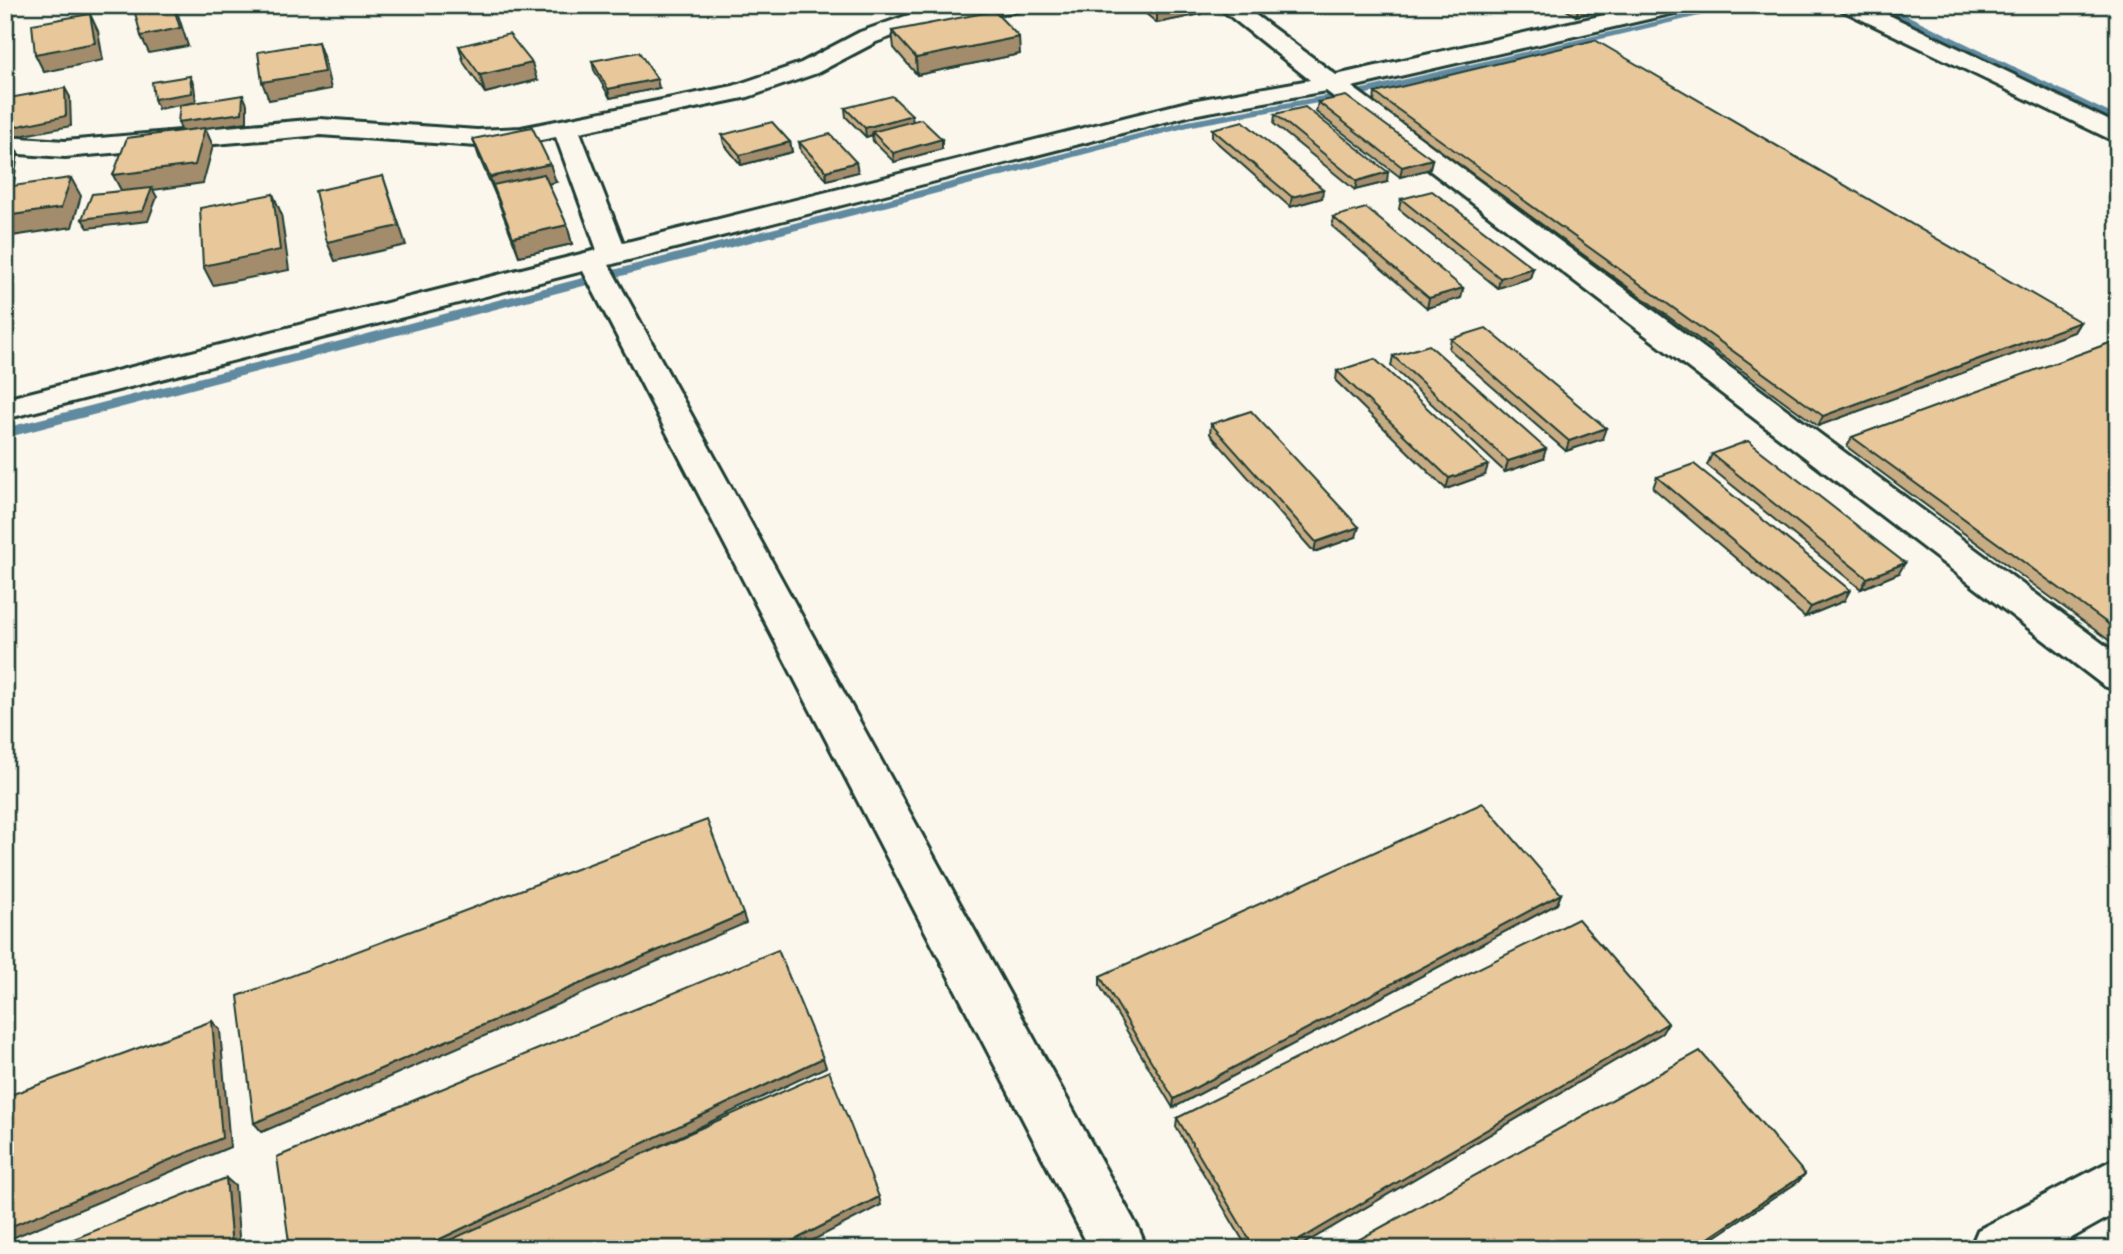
<svg xmlns="http://www.w3.org/2000/svg" width="2123" height="1254" font-family="Pangolin,sans-serif">
<style>
.lines{fill:none;stroke-linecap:round;stroke-linejoin:round}
.stream{fill:#618aa0;fill-rule:evenodd}
.minor-casing{stroke:#1f3d34;stroke-width:6}
.tertiary-casing{stroke:#1f3d34;stroke-width:6}
.minor{fill:#fbf7ec;fill-rule:evenodd}
.tertiary{fill:#fbf7ec;fill-rule:evenodd}
.wall{fill:#c8ac84;stroke:#1f3d34;stroke-width:2}
.shaded-wall{fill:#a28c6c;stroke:#1f3d34;stroke-width:2}
.building{fill:#e8c89a;stroke:#1f3d34;stroke-width:2}
</style>
<rect width="100%" height="100%" fill="#fbf7ec"/>
<filter id="ink" filterUnits="userSpaceOnUse"><feTurbulence type="fractalNoise" baseFrequency=".0143" numOctaves="2"/><feDisplacementMap in="SourceGraphic" scale="14" xChannelSelector="R" yChannelSelector="G"/><feConvolveMatrix kernelMatrix="1 2 1 2 8 2 1 2 1" color-interpolation-filters="sRGB"/></filter>
<g filter="url(#ink)">
<g class="lines">
<g class="stream">
<path d="M1727,5h19l-379,89 -175,32 -1187,312v-10l1182,-307 180,-33z"/>
<path d="M1872,5h14l232,112v8z"/>
</g>
<g class="minor-casing">
<g id="minor">
<path d="M962,5h62l-3,5 -8,2 -84,11 -53,19 -59,31 -69,24 -168,35 43,111 568,-142 119,-21 -94,-75h26l94,70 313,-70h41l-3,5 -8,2 -327,75 766,568v36l-14,-5 -778,-595 -134,24 -583,150 530,965 8,19h-57l-507,-978 -578,148v-20l592,-149 -41,-113 -35,7 -44,2 -157,-11 -255,22 -60,-4v-16l60,4 255,-22 157,11 44,-2 212,-42 68,-23 59,-31 57,-20z"/>
<path d="M1839,5h29l250,120v18l-276,-133z"/>
</g>
</g>
<g class="tertiary-casing">
<path id="tertiary" d="M2118,1157v55l-66,37h-82l8,-19z"/>
</g>
<use href="#minor" class="minor"/>
<use href="#tertiary" class="tertiary"/>
</g>
<g class="wall">
<path d="M1139,5h64l-1,9 -45,9 -18,-15z"/>
<path d="M1558,5h45l-1,5 -26,6z"/>
<path d="M892,31l128,23 -103,21 -23,-27z"/>
<path d="M459,46l78,34 -52,13 -21,-30z"/>
<path d="M592,61l67,27 -49,10 -16,-28z"/>
<path d="M1375,93l705,229 -6,10 -256,94 -444,-324z"/>
<path d="M1318,102l114,57 -2,10 -30,8 -84,-65z"/>
<path d="M845,108l68,13 29,28 -48,13 -21,-21 -1,-6 -6,2 -20,-20z"/>
<path d="M1275,114l112,68 -32,8 -81,-66z"/>
<path d="M1212,129l110,69 -32,9 -78,-69z"/>
<path d="M722,135l68,7 2,10 -51,13 -17,-21z"/>
<path d="M473,139l83,43 -8,2 19,41 5,19 -53,12 -23,-60 -17,-39z"/>
<path d="M799,142l59,30 -31,8 -26,-28z"/>
<path d="M1401,199l132,69 -3,10 -32,10 -99,-79z"/>
<path d="M1333,217l130,71 -2,10 -34,10 -95,-82z"/>
<path d="M1451,339l151,100 -36,12 -117,-102z"/>
<path d="M2118,340v307l-271,-200 5,-10z"/>
<path d="M1393,356l150,103 -38,13 -114,-106z"/>
<path d="M1337,371l148,104 -39,14 -110,-108z"/>
<path d="M1211,424l145,113 -42,15 -104,-118z"/>
<path d="M1712,454l187,119 -38,16 -154,-124z"/>
<path d="M1657,477l193,113 -6,11 -39,16 -152,-129z"/>
<path d="M1561,894l-4,10 -384,204 -73,-122v-10z"/>
<path d="M1662,1033l-367,216h-47l-72,-122 1,-9z"/>
</g>
<g class="shaded-wall">
<path d="M173,5h2l1,3 12,38 -39,7 -8,-17z"/>
<path d="M1203,5l-1,9 -45,9v-9z"/>
<path d="M1589,5h14l-1,5 -26,6 3,-9z"/>
<path d="M90,14l8,17 5,29 -59,12 -9,-18z"/>
<path d="M1019,37l1,17 -103,21 -1,-17z"/>
<path d="M318,42l6,17 7,30 -62,11 -7,-18z"/>
<path d="M532,63l5,17 -52,13 -5,-18z"/>
<path d="M190,76l4,9 2,17 -38,7 -4,-10z"/>
<path d="M657,79l2,9 -49,10 -2,-9z"/>
<path d="M65,88l5,9 1,29 -57,11 -5,-9z"/>
<path d="M243,95l4,9v18l-42,6 8,18 -10,37 -50,7 4,7 -9,24 -60,7 -6,-9 41,-25 -10,-19 69,-43 -4,-10z"/>
<path d="M912,115l1,9 -41,8v3l-6,2 -1,-9z"/>
<path d="M942,139v10l-48,13 -1,-9z"/>
<path d="M790,142l2,10 -51,13 -1,-10z"/>
<path d="M13,144l5,9 -4,30 -9,2v-11z"/>
<path d="M1432,159l-2,10 -30,8 2,-10z"/>
<path d="M856,162l2,10 -31,8 -1,-9z"/>
<path d="M550,164l6,18 -59,13 -4,-10 3,11 -6,-19z"/>
<path d="M1388,172l-1,10 -32,8 2,-9z"/>
<path d="M383,176l23,69 -71,16 -8,-19z"/>
<path d="M71,178l10,18 -9,31 -67,10v-21z"/>
<path d="M1323,189l-1,9 -32,9 2,-10z"/>
<path d="M273,194l8,19 8,57 -76,15 -10,-19z"/>
<path d="M567,225l5,19 -53,12 -6,-19z"/>
<path d="M1533,268l-3,10 -32,10 2,-10z"/>
<path d="M1463,288l-2,10 -34,10 2,-10z"/>
<path d="M2080,322l-6,10 -256,94 5,-10z"/>
<path d="M1606,428l-4,11 -36,12 3,-10z"/>
<path d="M1546,449l-3,10 -38,13 3,-11z"/>
<path d="M1488,465l-3,10 -39,14 3,-11z"/>
<path d="M1359,527l-3,10 -42,15 2,-10z"/>
<path d="M1905,563l-6,10 -38,16 6,-11z"/>
<path d="M1850,590l-6,11 -39,16 6,-10z"/>
<path d="M1561,894l-4,10 -384,204 1,-9z"/>
<path d="M743,914l3,9 -484,209 -8,-9z"/>
<path d="M212,1021l8,9 10,117 -225,94v-12z"/>
<path d="M1668,1023l-6,10 -367,216h-11z"/>
<path d="M823,1058l3,9 -383,182h-24z"/>
<path d="M1805,1174l-7,8 -101,67h-5z"/>
<path d="M226,1178l9,8 5,63h-8z"/>
<path d="M879,1197l2,8 -85,44h-19z"/>
</g>
<g class="building">
<path d="M133,5h40l7,23 -39,8z"/>
<path d="M1147,5h56l-46,9z"/>
<path d="M994,11l25,26 -103,21 -24,-27z"/>
<path d="M90,14l5,29 -60,11 -3,-30z"/>
<path d="M509,34l23,29 -52,12 -21,-29z"/>
<path d="M1595,40l485,282 -257,94 -448,-323z"/>
<path d="M318,42l6,30 -62,10 -4,-30z"/>
<path d="M639,52l18,27 -49,10 -16,-28z"/>
<path d="M190,76l2,17 -38,6 -2,-17z"/>
<path d="M65,88l1,28 -57,12v-30z"/>
<path d="M243,95l-1,18 -64,9 2,-17z"/>
<path d="M892,96l20,19 -47,13 -20,-20z"/>
<path d="M1346,96l86,63 -30,8 -84,-65z"/>
<path d="M1305,107l83,65 -31,9 -82,-67z"/>
<path d="M921,119l21,20 -49,14 -21,-21z"/>
<path d="M1243,121l80,68 -31,8 -80,-68z"/>
<path d="M772,122l18,20 -50,13 -18,-20z"/>
<path d="M532,127l18,37 -60,13 -17,-38z"/>
<path d="M205,128l-10,37 -82,10 14,-37z"/>
<path d="M830,134l26,28 -30,9 -27,-29z"/>
<path d="M13,144l-5,29 -3,1v-29z"/>
<path d="M544,174l23,51 -54,12 -20,-52z"/>
<path d="M383,176l16,50 -72,16 -12,-51z"/>
<path d="M71,178l-10,30 -56,8v-29z"/>
<path d="M152,188l-9,23 -61,8 10,-25z"/>
<path d="M1432,191l101,77 -33,10 -99,-79z"/>
<path d="M273,194l7,56 -77,16 -3,-58z"/>
<path d="M1366,208l97,80 -34,10 -96,-81z"/>
<path d="M1486,328l120,100 -37,13 -118,-102z"/>
<path d="M2118,340v291l-266,-194z"/>
<path d="M1429,345l117,104 -38,12 -115,-105z"/>
<path d="M1375,359l113,106 -39,13 -112,-107z"/>
<path d="M1251,411l108,116 -43,15 -105,-118z"/>
<path d="M1748,441l157,122 -38,15 -155,-124z"/>
<path d="M1694,464l156,126 -39,17 -154,-130z"/>
<path d="M1483,803l78,91 -387,205 -74,-123z"/>
<path d="M707,820l36,94 -489,209 -16,-127z"/>
<path d="M1578,919l90,104 -384,226h-29l-78,-131z"/>
<path d="M778,950l45,108 -404,191h-129l-13,-92z"/>
<path d="M212,1021l10,117 -217,91v-132z"/>
<path d="M1700,1051l105,123 -113,75h-350z"/>
<path d="M829,1071l50,126 -102,52h-347z"/>
<path d="M226,1178l6,71h-183z"/>
</g>
</g>
<rect width="2123" height="1254" fill="none" stroke="#fbf7ec" stroke-width="28"/>
<rect x="14" y="14" width="2095" height="1226" fill="none" stroke="#1f3d34" stroke-width="2.5" filter="url(#ink)"/>
</svg>
